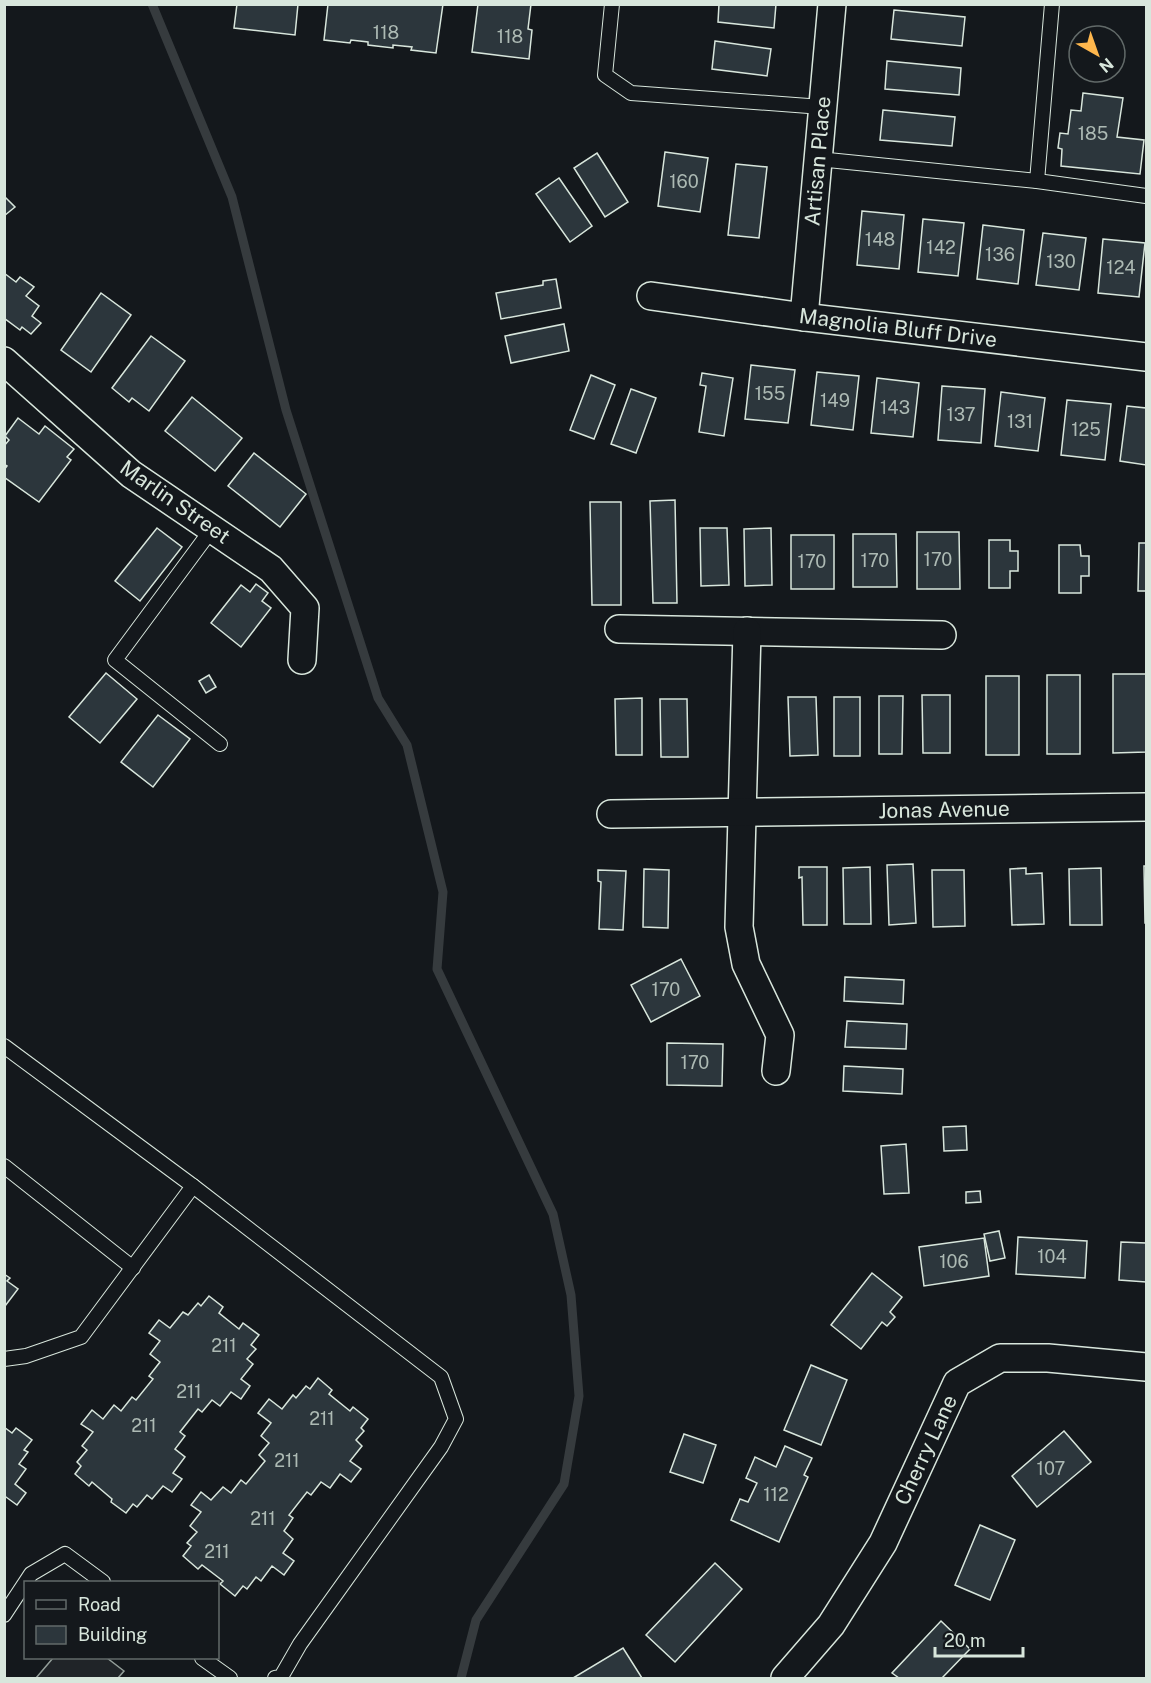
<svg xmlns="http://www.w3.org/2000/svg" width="1151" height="1683" font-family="'Public Sans',sans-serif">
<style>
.green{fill:#202428;stroke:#939e99;stroke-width:1.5}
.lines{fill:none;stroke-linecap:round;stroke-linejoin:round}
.stream{stroke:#363b3e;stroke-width:9}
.building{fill:#2c363c;stroke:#d8e6dc;stroke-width:1.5}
.service-casing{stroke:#d8e6dc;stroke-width:16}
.minor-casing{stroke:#d8e6dc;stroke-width:30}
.service{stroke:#14181c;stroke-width:14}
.minor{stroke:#14181c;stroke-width:27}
.labels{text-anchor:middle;stroke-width:4.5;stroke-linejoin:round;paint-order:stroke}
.number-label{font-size:18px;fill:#adbab4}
.street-label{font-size:21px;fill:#d8e6dc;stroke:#14181c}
</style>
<rect width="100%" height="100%" fill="#14181c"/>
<path class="green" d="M53,1658h54l17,13 -6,7h-82z"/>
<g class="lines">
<path class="stream" d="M152,4l80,193 54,213 92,288 29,47 36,147 -6,77 116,245 18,81 8,101 -15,88 -88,136 -15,58"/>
</g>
<g class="building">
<path d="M237,4h61l-3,31 -61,-7z"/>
<path d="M328,4h115l-7,49 -25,-3 1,-3 -19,-2v3l-25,-3v-3l-17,-2 -1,3 -26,-3z"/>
<path d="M478,4h53l-3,25 4,1 -3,29 -57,-7z"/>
<path d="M719,4h57l-2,24 -56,-6z"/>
<path d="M894,10l71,7 -3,29 -71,-7z"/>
<path d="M715,41l56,8 -4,27 -55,-7z"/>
<path d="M887,61l74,7 -2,27 -74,-6z"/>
<path d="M1083,93l40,5 -6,39 27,3 -4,34 -79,-8 1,-17 -4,-1 2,-15 8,1 3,-24 10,1z"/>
<path d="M883,110l72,7 -3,29 -72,-6z"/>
<path d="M665,152l43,6 -8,54 -42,-6z"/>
<path d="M597,153l31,49 -23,15 -31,-49z"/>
<path d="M736,164l31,3 -8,71 -31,-3z"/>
<path d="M559,178l33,48 -22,16 -34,-48z"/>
<path d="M6,198l9,9 -11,9v-16z"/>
<path d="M862,211l42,4 -5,54 -42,-4z"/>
<path d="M923,219l41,4 -6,53 -40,-4z"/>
<path d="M983,225l41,5 -6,54 -41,-5z"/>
<path d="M1043,233l43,5 -7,52 -43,-5z"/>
<path d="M1103,239l42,4 -6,54 -41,-4z"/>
<path d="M4,273l12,9 4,-5 14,10 -8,9 13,10 -7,10 9,7 -10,11 -9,-7 -2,3 -16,-12z"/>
<path d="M556,279l5,29 -60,11 -5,-26 47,-8v-4z"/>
<path d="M101,293l30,22 -40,57 -30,-22z"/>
<path d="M564,324l5,27 -58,12 -6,-27z"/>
<path d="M151,336l34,25 -36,50 -17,-13 -3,4 -17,-14z"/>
<path d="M751,365l44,5 -7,53 -43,-4z"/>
<path d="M817,372l42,4 -6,54 -42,-5z"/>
<path d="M702,373l31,5 -9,58 -25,-4 7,-46 -6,-1z"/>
<path d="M591,375l24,10 -21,54 -24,-9z"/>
<path d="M877,378l42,5 -6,54 -42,-4z"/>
<path d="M942,386l43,3 -4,54 -43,-3z"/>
<path d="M631,389l25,9 -20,55 -25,-9z"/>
<path d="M1001,392l44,6 -7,53 -43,-5z"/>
<path d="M192,397l50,41 -27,33 -50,-40z"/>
<path d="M1067,400l44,4 -6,56 -44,-5z"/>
<path d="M1127,406l19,2v57l-26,-4z"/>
<path d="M18,418l21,16 6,-8 29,23 -7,8 4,3 -32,42 -35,-25v-7l3,-4 -3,-2v-18l5,-6 -4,-4z"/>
<path d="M254,453l52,41 -26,33 -52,-41z"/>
<path d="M675,500l2,103h-24l-3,-102z"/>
<path d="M590,502h31v103h-29z"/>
<path d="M157,528l25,19 -42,54 -25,-20z"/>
<path d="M700,528h27l2,57 -28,1z"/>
<path d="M771,528l1,57 -27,1 -1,-57z"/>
<path d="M917,532h42l1,57h-43z"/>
<path d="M853,534h43l1,53h-44z"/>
<rect x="791" y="535" width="43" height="54"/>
<path d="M989,540h21v11h8v20h-8v17h-21z"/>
<path d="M1139,543h7v48h-8z"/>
<path d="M1059,545h21l1,11h8v20h-8v17h-22z"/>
<path d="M256,584l12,9 -6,8 9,7 -30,39 -30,-24 30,-38 9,7z"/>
<path d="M106,673l31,26 -37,44 -31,-26z"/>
<path d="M1113,674h33v78l-33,1z"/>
<path d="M209,675l7,12 -10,6 -7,-12z"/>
<rect x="1047" y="675" width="33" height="79"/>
<rect x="986" y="676" width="33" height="79"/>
<path d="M922,695h28v58h-27z"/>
<path d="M879,696h24l-1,58h-23z"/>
<path d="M788,697h28l2,58 -28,1z"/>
<rect x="834" y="697" width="26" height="59"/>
<path d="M642,698v57h-26l-1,-56z"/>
<path d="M660,699h27l1,58h-27z"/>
<path d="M158,715l32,24 -37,48 -32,-25z"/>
<path d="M913,864l3,59 -27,2 -2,-60z"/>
<path d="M1144,866h2v57h-1z"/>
<path d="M799,867h28v58h-24l-1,-48 -3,1z"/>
<path d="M870,867l1,57h-27l-1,-56z"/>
<path d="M1026,868v6l16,-1 2,51 -32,1 -2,-56z"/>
<path d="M1101,868l1,57h-32l-1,-56z"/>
<path d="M644,869l25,1 -1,58 -25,-1z"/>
<path d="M598,870l28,1 -3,59 -24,-1 2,-47 -3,-1z"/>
<path d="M932,870h32l1,56 -32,1z"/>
<path d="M681,959l19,37 -49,26 -20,-37z"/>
<path d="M845,977l59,3 -1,24 -59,-3z"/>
<path d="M847,1021l60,3 -1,25 -61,-2z"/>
<path d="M667,1043l56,1 -1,42 -55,-1z"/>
<path d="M844,1066l59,3 -1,25 -59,-3z"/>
<path d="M966,1126l1,24 -23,1 -1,-24z"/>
<path d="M906,1144l3,49 -25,1 -3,-48z"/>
<path d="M980,1191l1,11 -15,1v-11z"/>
<path d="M999,1231l6,27 -15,3 -6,-27z"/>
<path d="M1018,1237l69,4 -2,37 -69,-4z"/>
<path d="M984,1238l5,38 -65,10 -5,-39z"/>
<path d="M1121,1242l25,1v39l-27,-2z"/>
<path d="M872,1273l30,24 -12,15 5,5 -8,9 -5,-4 -21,27 -30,-24z"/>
<path d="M4,1274l6,4 -3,3 11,8 -13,17z"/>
<path d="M209,1296l14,11 -4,6 20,16 4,-6 16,12 -8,10 5,4 -9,10 6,5 -12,15 9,7 -9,13 -10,-7 -11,14 -8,-6 -10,12 -4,-3 -18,23 5,4 -10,13 10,8 -12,16 9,6 -10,13 -9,-6 -11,13 -5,-4 -10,12 -4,-3 -7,9 -15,-11 1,-3 -20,-17 -3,4 -14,-12 6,-8 -4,-4 10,-12 -5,-4 11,-14 -12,-8 11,-14 11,9 11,-14 7,6 11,-14 4,3 17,-21 -4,-3 11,-14 -10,-8 10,-13 -11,-8 10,-13 11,8 13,-16 5,3 10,-12 3,3z"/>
<path d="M811,1365l36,15 -26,65 -37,-15z"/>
<path d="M318,1378l14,12 -3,4 21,17 3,-4 15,12 -7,9 3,3 -8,9 6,6 -12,15 11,8 -10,13 -11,-8 -10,14 -9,-6 -10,13 -4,-3 -18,23 4,3 -9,13 9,8 -10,14 11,8 -10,14 -12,-9 -11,15 -5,-4 -9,12 -4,-3 -8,10 -15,-12 3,-3 -21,-16 -4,4 -15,-13 8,-10 -4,-3 10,-11 -7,-6 11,-14 -10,-7 10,-13 10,8 12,-13 8,6 10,-13 5,4 19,-23 -6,-6 10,-12 -8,-7 10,-13 -13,-10 11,-14 13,10 11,-14 3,3 10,-12 4,3z"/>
<path d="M4,1427l8,6 4,-5 16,12 -8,10 4,2 -9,12 7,5 -11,15 11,9 -9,12 -11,-8 -2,1z"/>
<path d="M1064,1431l27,31 -54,45 -25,-31z"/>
<path d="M684,1434l32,11 -13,38 -33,-11z"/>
<path d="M785,1446l27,12 -8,17 4,2 -29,65 -48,-22 9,-21 8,3 9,-19 -11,-5 9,-21 21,10z"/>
<path d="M980,1525l35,15 -25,60 -35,-15z"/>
<path d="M715,1563l27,26 -67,73 -29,-27z"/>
<path d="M941,1621l29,28 -28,29h-43l-7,-5z"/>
<path d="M623,1648l19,30h-69z"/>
</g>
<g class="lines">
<g class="service-casing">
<g id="service">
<path d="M612,4l-7,71 26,18 191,14"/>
<path d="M818,159l219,22 109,15"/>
<path d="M1037,181l15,-177"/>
<path d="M212,529l-97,131 105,84"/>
<path d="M4,1046l189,140 248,191 15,42 -15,28 -141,197 -19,33 -6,1"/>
<path d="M4,1166l129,102"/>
<path d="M4,1359l22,-3 55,-19 112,-151"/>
<path d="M4,1615l27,-41 34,-20 38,28"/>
<path d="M202,1658l28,20"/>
</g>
</g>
<g class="minor-casing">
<g id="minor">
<path d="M651,296l153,21 342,40"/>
<path d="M804,317l28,-313"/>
<path d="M4,361l127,113 140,95 34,39 -3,52"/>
<path d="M619,629l323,6"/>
<path d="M747,631l-8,296 7,37 34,71 -4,36"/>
<path d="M611,814l535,-7"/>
<path d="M785,1678l46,-53 52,-82 74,-160 43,-25h48l98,9"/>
</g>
</g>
<use href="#service" class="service"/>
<use href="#minor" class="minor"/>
</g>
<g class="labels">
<g class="number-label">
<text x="386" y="39">118</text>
<text x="510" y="43">118</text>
<text x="1093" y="140">185</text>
<text x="684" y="188">160</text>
<text x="880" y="246">148</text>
<text x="941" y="254">142</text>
<text x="1000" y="261">136</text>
<text x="1061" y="268">130</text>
<text x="1121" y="274">124</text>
<text x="770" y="400">155</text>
<text x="835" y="407">149</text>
<text x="895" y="414">143</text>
<text x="961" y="421">137</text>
<text x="1020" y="428">131</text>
<text x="1086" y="436">125</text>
<text x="938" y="566">170</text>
<text x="875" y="567">170</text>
<text x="812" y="568">170</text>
<text x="666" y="996">170</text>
<text x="695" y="1069">170</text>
<text x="1052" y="1263">104</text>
<text x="954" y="1268">106</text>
<text x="224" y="1352">211</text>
<text x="189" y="1398">211</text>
<text x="322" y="1425">211</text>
<text x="144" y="1432">211</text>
<text x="287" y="1467">211</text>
<text x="1051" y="1475">107</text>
<text x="776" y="1501">112</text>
<text x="263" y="1525">211</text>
<text x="217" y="1558">211</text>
</g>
<g class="street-label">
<text transform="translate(818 161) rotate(-85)" y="7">Artisan Place</text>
<text transform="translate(898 328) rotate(7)" y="7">Magnolia Bluff Drive</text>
<text transform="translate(175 502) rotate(35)" y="7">Marlin Street</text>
<text transform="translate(944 810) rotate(-1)" y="7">Jonas Avenue</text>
<text transform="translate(926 1450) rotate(-65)" y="7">Cherry Lane</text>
</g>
</g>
<rect width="1151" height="1683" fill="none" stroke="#d8e6dc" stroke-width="12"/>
<rect x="24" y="1581" width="195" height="78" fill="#14181c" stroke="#626a69" stroke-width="1.5"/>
<rect x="36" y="1600" width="30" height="9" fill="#14181c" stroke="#626a69" stroke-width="1.5"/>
<text x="78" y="1611" font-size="18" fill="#d8e6dc">Road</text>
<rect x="36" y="1626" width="30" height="18" fill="#2c363c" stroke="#626a69" stroke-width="1.5"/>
<text x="78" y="1641" font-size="18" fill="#d8e6dc">Building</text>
<g transform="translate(1097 54) rotate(140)"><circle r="28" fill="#14181c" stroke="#626a69" stroke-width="1.5"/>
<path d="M0-4.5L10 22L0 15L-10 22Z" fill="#ffb74d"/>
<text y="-9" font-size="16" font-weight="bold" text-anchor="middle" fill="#d8e6dc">N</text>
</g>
<path d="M935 1647v9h88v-9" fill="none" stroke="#d8e6dc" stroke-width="3"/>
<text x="944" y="1647" font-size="18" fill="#d8e6dc" stroke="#14181c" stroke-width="4.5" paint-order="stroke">20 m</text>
</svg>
